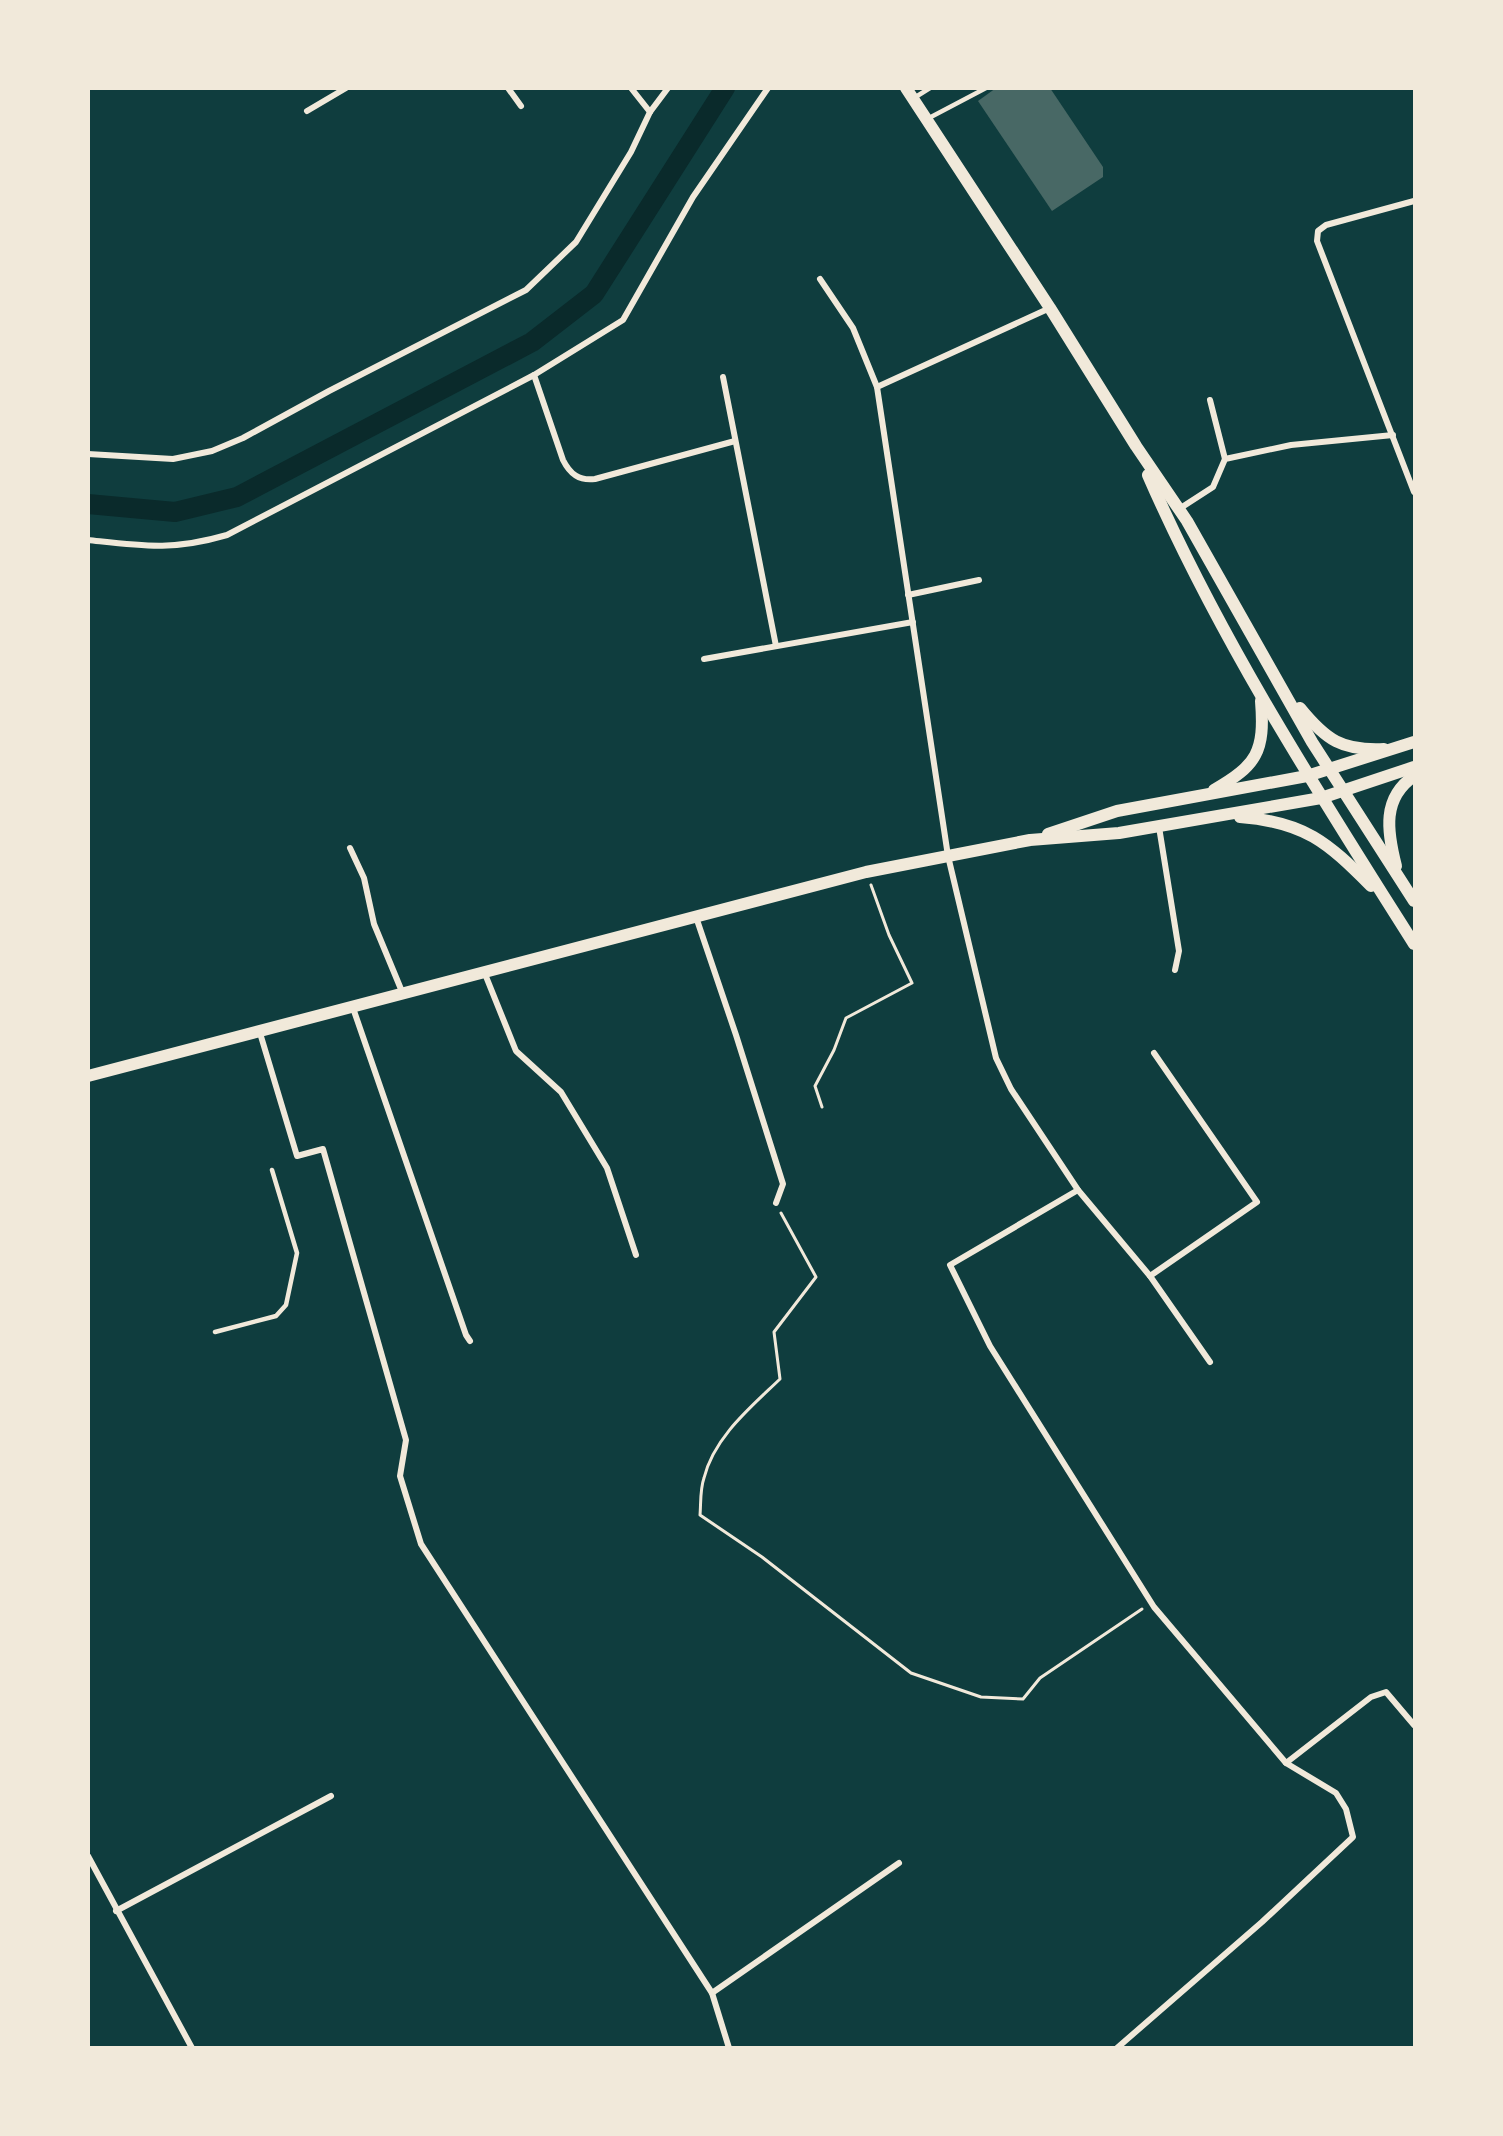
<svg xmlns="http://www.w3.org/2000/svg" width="1503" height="2136" font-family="'Fira Sans Condensed',sans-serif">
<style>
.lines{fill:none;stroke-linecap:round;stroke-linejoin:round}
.canal{stroke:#0a2a2b;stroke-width:20}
.building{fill:#486865}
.path{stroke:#f1e9da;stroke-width:3}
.service{stroke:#f1e9da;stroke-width:4.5}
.minor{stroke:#f1e9da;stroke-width:6}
.secondary{stroke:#f1e9da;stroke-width:12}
</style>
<rect width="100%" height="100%" fill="#0f3d3e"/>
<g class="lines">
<path class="canal" d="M88,504l87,8 62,-15 295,-155 62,-48 131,-206"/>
</g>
<path class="building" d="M996,88h54l53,79v10l-51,34 -74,-110z"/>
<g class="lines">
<g class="path">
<path d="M822,1107l-7,-21 19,-36 12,-32 66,-35 -23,-48 -18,-50"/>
<path d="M781,1213l35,64 -42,55 6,47c-29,28 -66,58 -76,99 -4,11 -3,25 -4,37l62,42 149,116 70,24 42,2 17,-21 102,-69"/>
</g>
<g class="service">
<path d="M914,98l16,-10"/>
<path d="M929,118l57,-30"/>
<path d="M215,1332l61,-16 10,-11 11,-52 -25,-83"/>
</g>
<g class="minor">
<path d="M508,88l13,18"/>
<path d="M631,88l19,24"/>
<path d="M307,111l39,-23"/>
<path d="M1414,201l-88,24 -8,6 -1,10 97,251"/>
<path d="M820,279l33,49 24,59 71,469 48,202 15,31 67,101 72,86 60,86"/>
<path d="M534,375l29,85c7,14 16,21 32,19l140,-38"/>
<path d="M723,377l53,269"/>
<path d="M877,387l173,-79"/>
<path d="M1210,400l15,59"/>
<path d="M88,454l85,5 39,-8 31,-13 86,-47 197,-101 50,-48 55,-90 19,-40 18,-24"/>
<path d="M1179,509l34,-22 12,-28 66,-14 102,-10"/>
<path d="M88,540c55,6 84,11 139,-5l307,-160 89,-55 70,-123 75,-109"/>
<path d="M908,595l71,-15"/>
<path d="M704,659l209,-37"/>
<path d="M1159,827l20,124 -4,19"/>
<path d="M350,848l14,30 10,46 29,70"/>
<path d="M696,917l40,118 47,149 -7,19"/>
<path d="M485,974l31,77 45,41 46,76 29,87"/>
<path d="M353,1008l113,327 4,6"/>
<path d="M260,1033l37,123 26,-7 83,291 -6,36 21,68 291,449 17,55"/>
<path d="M1078,1190l-128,75 40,81 164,261 132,156 50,30 10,16 7,28 -91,85 -145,126"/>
<path d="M1150,1276l107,-74 -103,-149"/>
<path d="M1286,1763l85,-66 15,-5 28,33"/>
<path d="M88,1856l104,192"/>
<path d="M116,1911l215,-115"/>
<path d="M712,1993l187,-130"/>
</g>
<g class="secondary">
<path d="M906,88l144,220 86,138 51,75 125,221 102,159"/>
<path d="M1148,475c72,165 170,317 266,469"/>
<path d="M1300,708c26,32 42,43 84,41"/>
<path d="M1214,790c43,-25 51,-38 47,-89"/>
<path d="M1240,817c65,5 87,25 131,69"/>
<path d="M1048,834l69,-23 190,-35 107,-34"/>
<path d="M1396,866c-9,-35 -14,-68 18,-90"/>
<path d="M88,1076l778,-204 164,-32 89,-7 202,-35 93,-31"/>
</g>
</g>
<rect width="1503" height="2136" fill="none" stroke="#f1e9da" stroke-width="180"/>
</svg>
